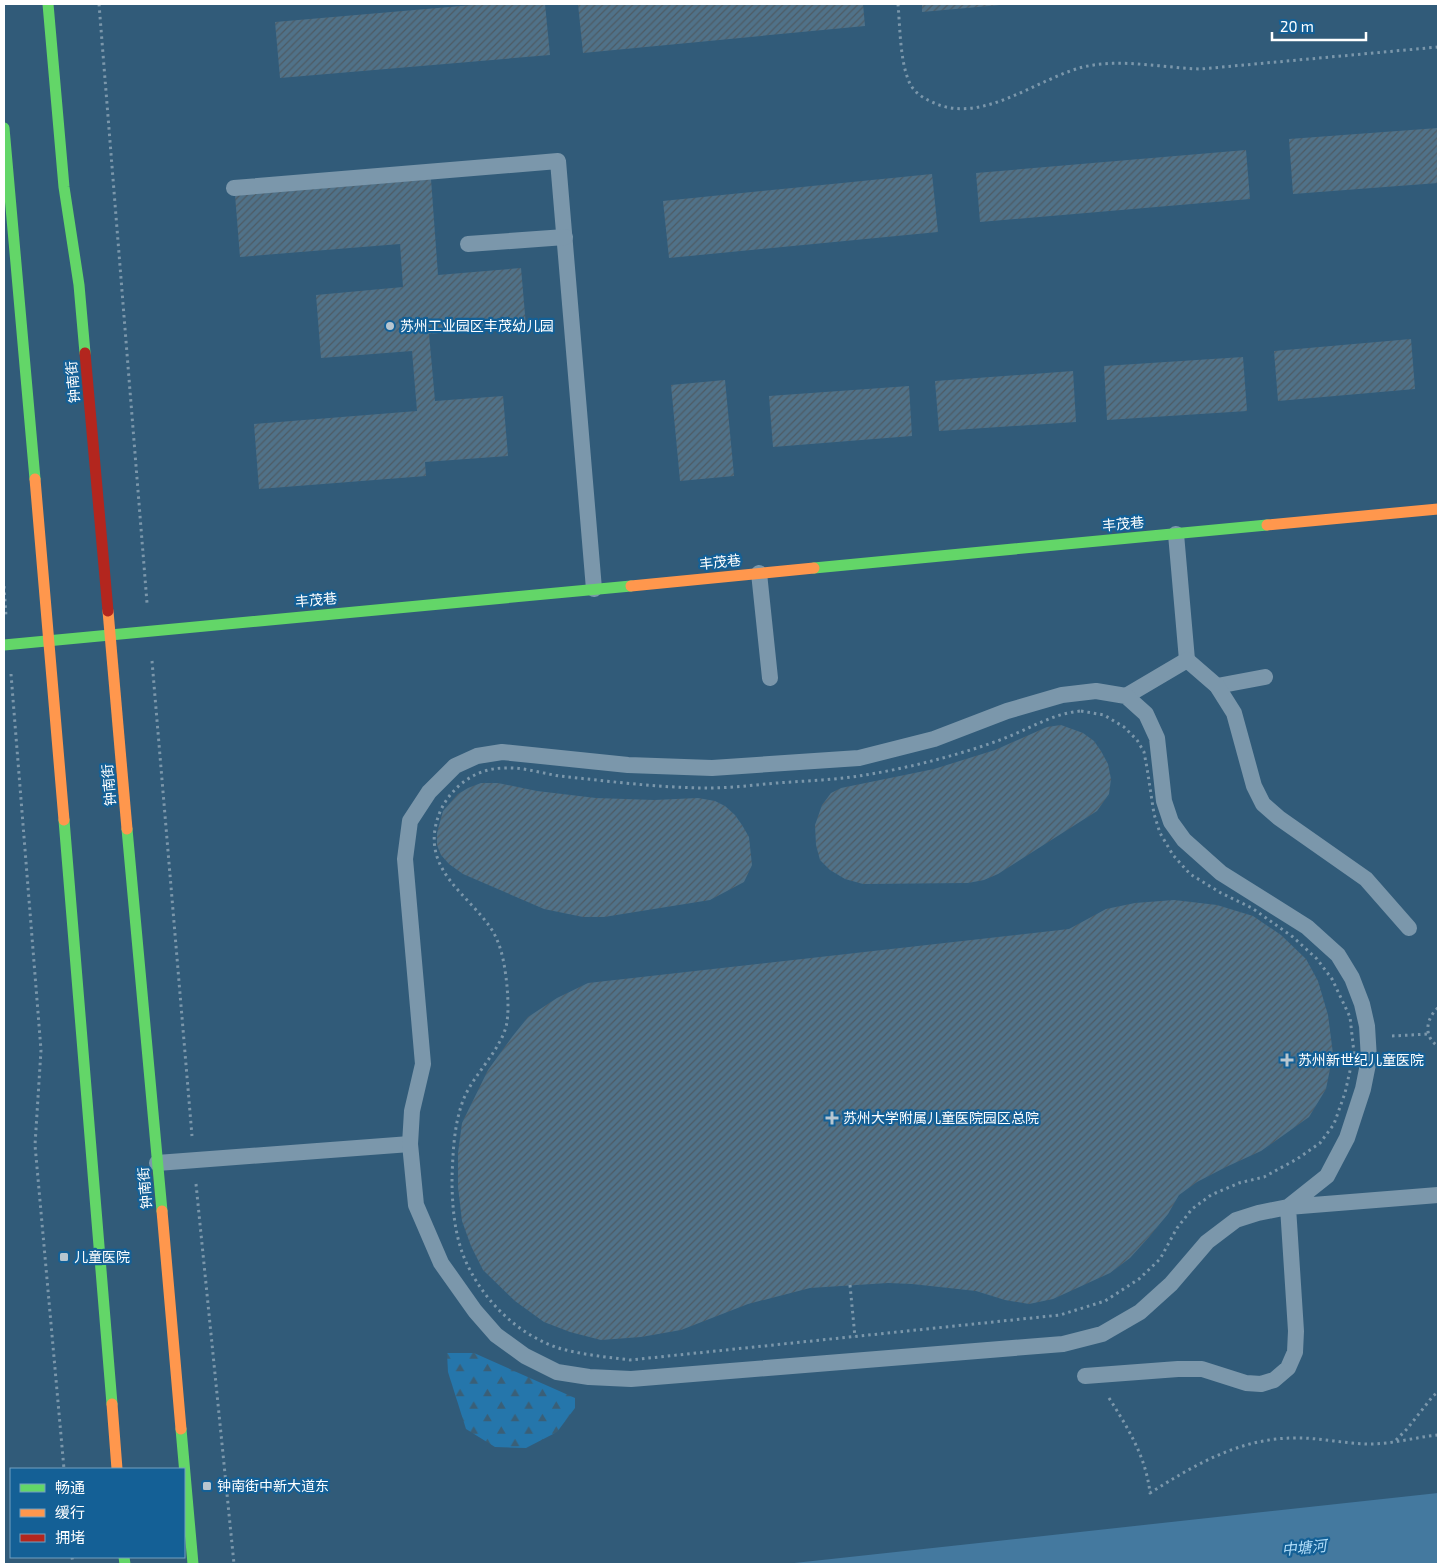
<svg xmlns="http://www.w3.org/2000/svg" width="1442" height="1568" font-family="'Exo 2','Noto Sans SC',sans-serif">
<style>
.forest{fill:url(#forest-firs)}
.water{fill:#44799f}
.building{fill:url(#building-hatch)}
.lines{fill:none;stroke-linecap:round;stroke-linejoin:round}
.path{stroke:#7b97ab;stroke-width:3;stroke-dasharray:2.5 4;stroke-linecap:butt}
.lane{stroke:#7b97ab;stroke-width:16}
.fast{stroke:#63d668;stroke-width:11}
.slow{stroke:#ff974d;stroke-width:11}
.jam{stroke:#b3261e;stroke-width:11}
.poi-dot{fill:#b7c6d0;stroke:#146096;stroke-width:2}
.labels{text-anchor:middle;stroke-width:4.5;stroke-linejoin:round;paint-order:stroke}
.poi-label{font-size:14px;fill:#fff;stroke:#146096;text-anchor:start}
.street-label{font-size:14px;fill:#fff;stroke:#146096}
.water-label{font-size:15px;font-style:italic;fill:#b1ddf9;stroke:#146096}
</style>
<defs>
<pattern id="forest-firs" width="22" height="20" patternUnits="userSpaceOnUse" patternTransform="scale(1.25)"><rect width="22" height="20" fill="#2576ab"/><path d="M5 1l3.5 6h-7zM16 11l3.5 6h-7z" fill="#3a5f77"/></pattern>
<pattern id="building-hatch" width="6" height="6" patternUnits="userSpaceOnUse" patternTransform="scale(1.25)"><rect width="6" height="6" fill="#507289"/><path d="M-1 1l2-2M0 6l6-6M5 7l2-2" fill="none" stroke="#4e5b64"/></pattern>
</defs>
<rect width="100%" height="100%" fill="#315b79"/>
<path class="forest" d="M447,1353h27l101,45v10l-18,24 -31,16 -31,-1 -29,-18 -18,-57z"/>
<path class="water" d="M1438,1493v71h-653z"/>
<g class="building">
<path d="M484,4h61l5,51 -270,23 -5,-56z"/>
<path d="M578,4h285l2,22 -282,27z"/>
<path d="M922,4h78v1l-78,7z"/>
<path d="M1438,128v55l-145,11 -4,-55z"/>
<path d="M1246,150l4,49 -270,23 -4,-49z"/>
<path d="M932,174l6,58 -269,26 -6,-57z"/>
<path d="M431,179l7,96 83,-7 5,58 -97,8 6,67 68,-5 5,60 -83,6 1,14 -167,13 -5,-65 163,-13 -5,-60 -91,7 -5,-63 87,-8 -3,-43 -160,13 -5,-62z"/>
<path d="M1411,339l4,50 -137,12 -4,-50z"/>
<path d="M1243,357l4,54 -140,9 -3,-54z"/>
<path d="M1073,371l3,51 -137,9 -4,-50z"/>
<path d="M725,380l9,96 -54,5 -9,-96z"/>
<path d="M909,386l3,50 -139,11 -4,-51z"/>
<path d="M1061,725l22,8 11,8 7,10 7,13 3,15 -2,15 -12,17 -99,63 -14,6 -16,3 -105,1 -18,-5 -15,-9 -10,-10 -4,-15 -1,-20 7,-20 9,-12 10,-5 93,-19 61,-19 52,-23z"/>
<path d="M481,783h17l39,8 59,7 58,2 44,-2 17,3 10,5 10,9 7,10 7,12 3,28 -8,17 -34,18 -106,17h-21l-39,-8 -81,-35 -14,-10 -8,-9 -4,-10v-12l6,-22 15,-17 10,-6z"/>
<path d="M1174,900l43,5 36,11 28,19 25,24 12,22 10,34 5,39 -7,35 -17,28 -48,34 -35,16 -29,15 -18,13 -11,19 -19,23 -19,21 -20,15 -57,26 -24,5 -24,-4 -29,-9 -64,-7 -24,-1 -78,5 -62,16 -67,26 -40,7 -40,3 -31,-8 -26,-10 -29,-21 -32,-31 -12,-24 -9,-25 -4,-34v-34l4,-30 26,-53 24,-33 16,-20 29,-19 31,-15 481,-54 37,-20 29,-6z"/>
</g>
<g class="lines">
<g class="path">
<path d="M99,4l48,599"/>
<path d="M898,4c2,23 2,54 10,75 4,12 13,18 24,23 49,24 104,-23 151,-35 39,-9 79,1 118,2l237,-22"/>
<path d="M4,586l2,30"/>
<path d="M152,661l40,475"/>
<path d="M11,674l30,376 -6,95 29,324"/>
<path d="M1081,711l23,4 20,12 13,13 7,12 3,16 7,46 6,19 13,22 17,19 31,19 31,15 41,29 24,22 15,20 18,38 4,36 -9,40 -11,31 -14,19 -23,16 -33,18 -25,6 -28,12 -19,14 -15,19 -17,31 -21,20 -34,22 -45,14 -430,45c-23,-3 -46,-5 -68,-11 -45,-13 -84,-53 -100,-97 -8,-23 -10,-49 -10,-74 1,-27 2,-55 12,-80 11,-25 34,-45 42,-71 3,-13 2,-28 1,-41 -2,-19 -5,-42 -17,-59 -23,-33 -65,-56 -54,-103 4,-16 12,-29 25,-40 12,-10 27,-16 44,-16 18,-1 36,5 54,8 49,5 100,12 150,12 22,0 45,-3 68,-5 27,-2 55,-3 82,-7 26,-4 54,-10 80,-17 26,-7 53,-15 78,-26 21,-9 40,-20 64,-22z"/>
<path d="M1438,1008c-12,10 -15,29 0,38"/>
<path d="M1392,1036l36,-2"/>
<path d="M196,1184l38,380"/>
<path d="M850,1285l5,52"/>
<path d="M1109,1398c19,30 37,59 41,95 46,-29 92,-56 148,-55 24,0 48,6 72,6 23,0 46,-7 68,-9"/>
<path d="M1396,1440l11,-11 26,-33 5,-4"/>
<path d="M72,1557l1,7"/>
</g>
<g class="lane">
<path d="M234,188l324,-27 36,428"/>
<path d="M468,244l97,-7"/>
<path d="M1176,534l11,126"/>
<path d="M759,573l11,105"/>
<path d="M1217,686l48,-9"/>
<path d="M1126,696l61,-36 30,26 17,27 20,73 9,18 16,14 87,61 43,49"/>
<path d="M157,1163l253,-19"/>
<path d="M1085,1376l93,-7h24l44,14 15,1 13,-4 14,-12 7,-16 1,-21 -8,-124 39,-31 20,-38 16,-49 6,-30 -2,-33 -5,-22 -10,-26 -14,-23 -31,-28 -86,-54 -37,-33 -13,-18 -7,-21 -7,-63 -11,-24 -20,-18 -30,-5 -34,4 -55,16 -73,28 -75,19 -147,10 -84,-3 -126,-13 -25,4 -22,10 -26,26 -19,29 -5,38 18,205 -11,47 -2,33 6,61 25,58 34,48 21,24 29,21 32,16 32,5 42,2 432,-35 39,-10 38,-22 31,-28 36,-42 29,-22 22,-7 30,-6 150,-12"/>
</g>
<g class="fast">
<path d="M48,4l16,183 15,98 6,68"/>
<path d="M4,128l31,351"/>
<path d="M814,568l453,-43"/>
<path d="M4,645l627,-59"/>
<path d="M64,820l48,584"/>
<path d="M127,829l35,382"/>
<path d="M181,1429l12,135"/>
<path d="M124,1557l1,7"/>
</g>
<g class="slow">
<path d="M35,479l29,341"/>
<path d="M1267,525l171,-16"/>
<path d="M631,586l183,-18"/>
<path d="M108,611l19,218"/>
<path d="M162,1211l19,218"/>
<path d="M112,1404l5,65"/>
</g>
<path class="jam" d="M85,353l23,258"/>
</g>
<g class="poi-dot">
<circle cx="390" cy="326" r="5"/>
<path d="M1284.5 1052.5h5v5h5v5h-5v5h-5v-5h-5v-5h5z"/>
<path d="M829.5 1110.5h5v5h5v5h-5v5h-5v-5h-5v-5h5z"/>
<rect x="59" y="1252" width="10" height="10" rx="2.5"/>
<rect x="202" y="1481" width="10" height="10" rx="2.5"/>
</g>
<g class="labels">
<g class="poi-label">
<text x="400" y="331">苏州工业园区丰茂幼儿园</text>
<text x="1298" y="1065">苏州新世纪儿童医院</text>
<text x="843" y="1123">苏州大学附属儿童医院园区总院</text>
<text x="74" y="1262">儿童医院</text>
<text x="217" y="1491">钟南街中新大道东</text>
</g>
<g class="street-label">
<text transform="translate(73 382) rotate(-95)" y="5">钟南街</text>
<text transform="translate(1123 524) rotate(-5)" y="5">丰茂巷</text>
<text transform="translate(720 562) rotate(-6)" y="5">丰茂巷</text>
<text transform="translate(316 600) rotate(-5)" y="5">丰茂巷</text>
<text transform="translate(109 785) rotate(-95)" y="5">钟南街</text>
<text transform="translate(145 1188) rotate(-95)" y="5">钟南街</text>
</g>
<g class="water-label">
<text transform="translate(1304 1548) rotate(-6)" y="5">中塘河</text>
</g>
</g>
<rect width="1442" height="1568" fill="none" stroke="#ffffff" stroke-width="10"/>
<rect x="10" y="1468" width="175" height="90" fill="#146096" stroke="#72a0c0"/>
<rect x="20" y="1484" width="25" height="8" fill="#63d668" stroke="#72a0c0"/>
<text x="55" y="1493" font-size="15" fill="#ffffff">畅通</text>
<rect x="20" y="1509" width="25" height="8" fill="#ff974d" stroke="#72a0c0"/>
<text x="55" y="1518" font-size="15" fill="#ffffff">缓行</text>
<rect x="20" y="1534" width="25" height="8" fill="#b3261e" stroke="#72a0c0"/>
<text x="55" y="1543" font-size="15" fill="#ffffff">拥堵</text>
<path d="M1272 32v8h94v-8" fill="none" stroke="#ffffff" stroke-width="2.5"/>
<text x="1280" y="32" font-size="15" fill="#ffffff" stroke="#146096" stroke-width="4" paint-order="stroke">20 m</text>
</svg>
